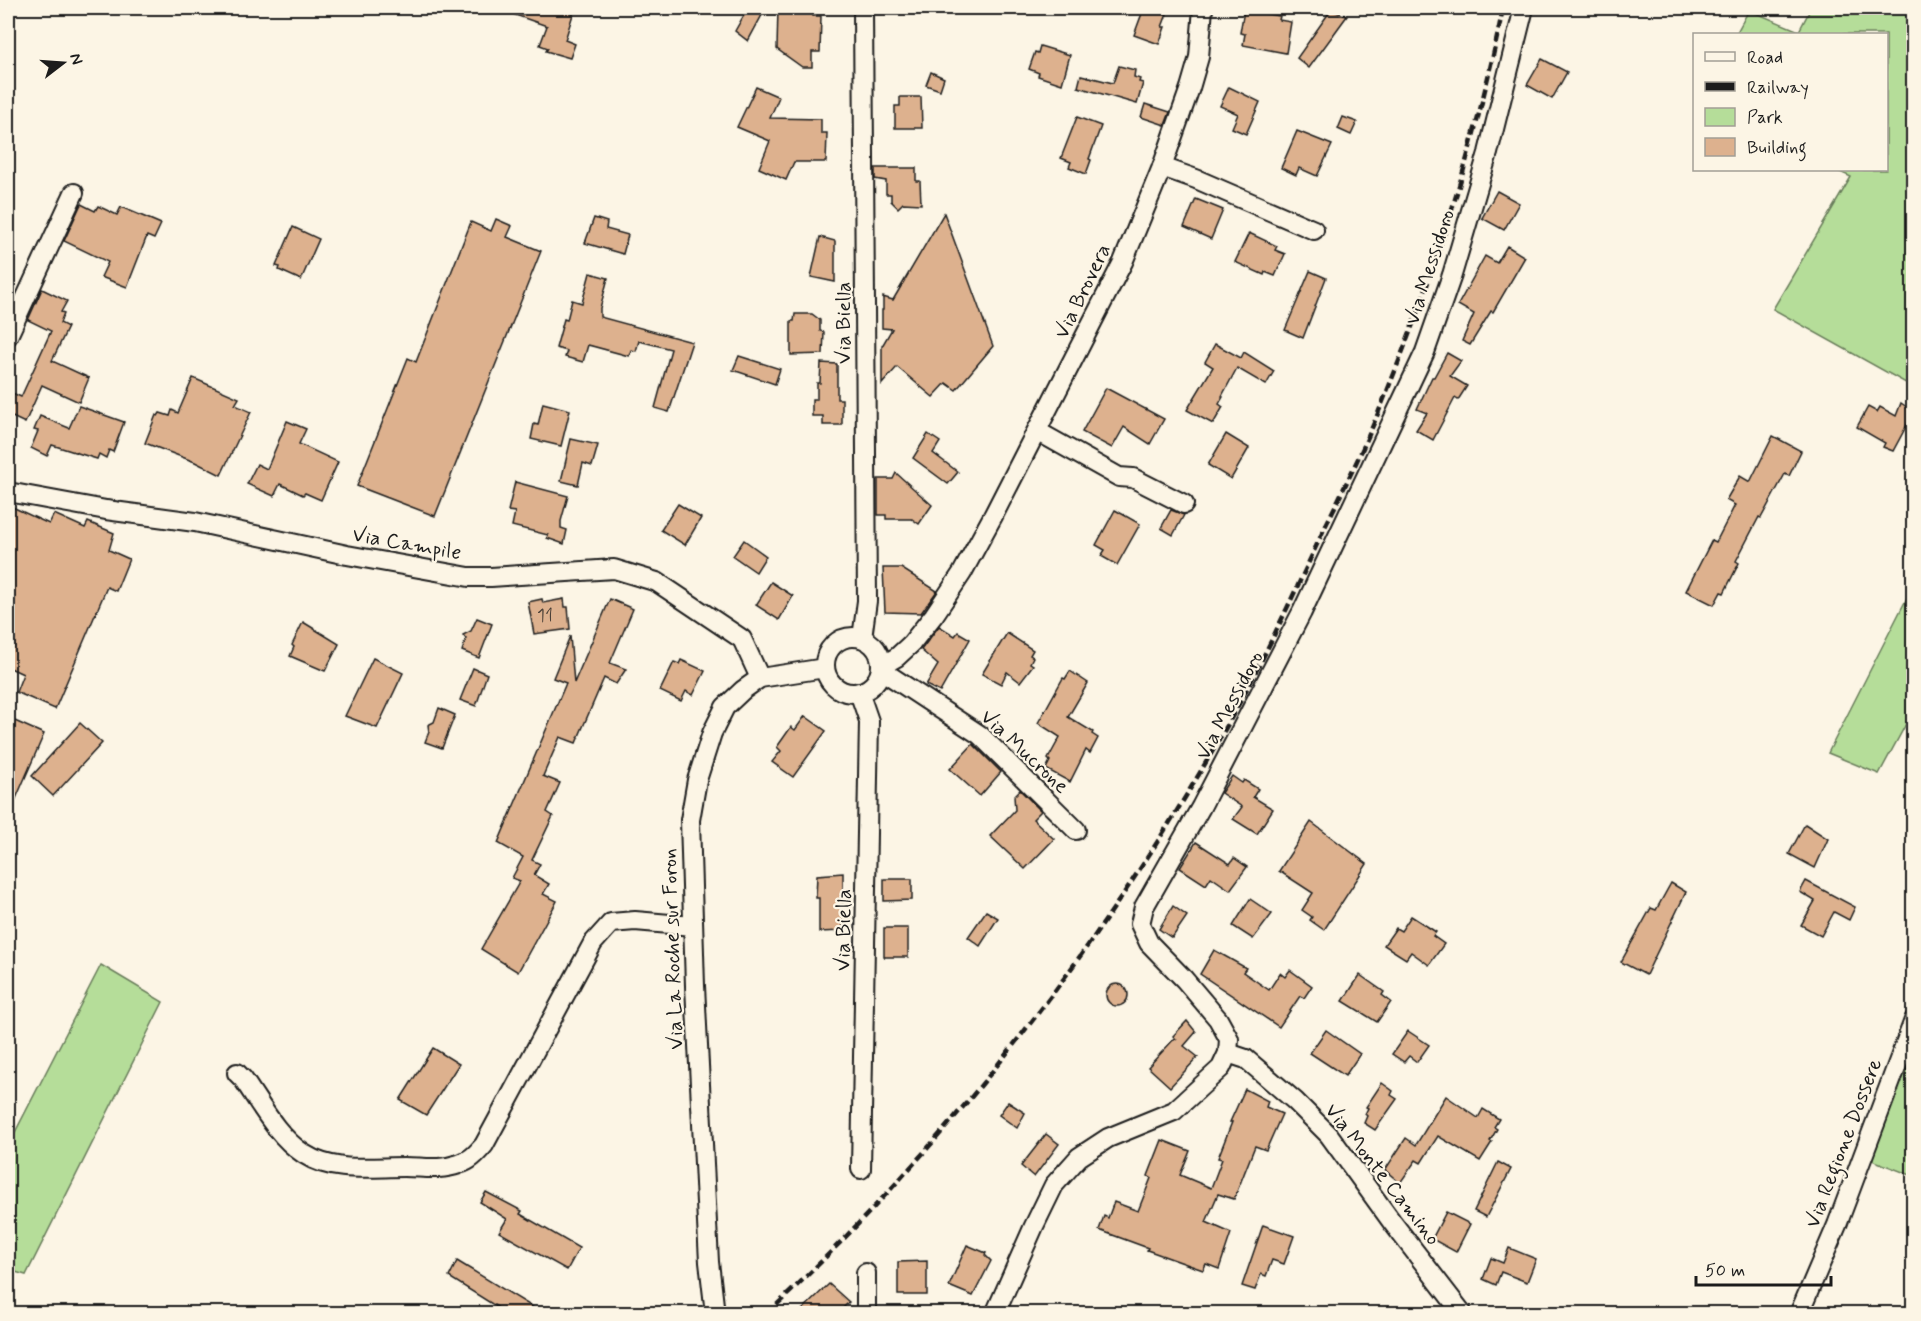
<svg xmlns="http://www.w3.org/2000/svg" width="1921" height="1321" font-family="Mynerve,sans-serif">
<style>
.green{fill:#b5dd99;stroke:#687c5a;stroke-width:1.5}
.building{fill:#ddb18e;stroke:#1c1c1c;stroke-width:1.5}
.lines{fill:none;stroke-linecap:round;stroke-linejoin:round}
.minor-casing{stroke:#1c1c1c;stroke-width:22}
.minor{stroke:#fcf5e5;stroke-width:18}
.rail{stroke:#1c1c1c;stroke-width:4.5;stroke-dasharray:9 4.5;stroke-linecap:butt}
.labels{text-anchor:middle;stroke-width:4.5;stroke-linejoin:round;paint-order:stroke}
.number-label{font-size:18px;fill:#4c4138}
.street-label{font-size:21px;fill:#1c1c1c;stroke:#fcf5e5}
</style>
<rect width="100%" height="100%" fill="#fcf5e5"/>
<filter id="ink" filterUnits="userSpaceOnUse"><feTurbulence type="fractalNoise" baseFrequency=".0167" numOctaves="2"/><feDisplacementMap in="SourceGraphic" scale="12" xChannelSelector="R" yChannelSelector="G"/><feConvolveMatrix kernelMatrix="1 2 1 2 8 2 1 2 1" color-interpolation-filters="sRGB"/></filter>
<g filter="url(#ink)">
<g class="green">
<path d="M1811,8h102v379l-140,-78 78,-132 -15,-7h50v-136h-150l13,-24 50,21z"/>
<path d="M1913,586v125l-34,63 -51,-21z"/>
<path d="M101,965l62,37 -137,273 -18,-5v-124z"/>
<path d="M1913,1020v156l-51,-20z"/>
</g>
<g class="building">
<path d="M501,8h74l-10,32 10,4 -5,14 -24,-7 2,-3 -8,-3 7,-19 -46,-16z"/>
<path d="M748,8l14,7 -14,26 -13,-10z"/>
<path d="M778,8h34l1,8h8l-1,36h-8v15h-10l-25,-18z"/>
<path d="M1144,8l23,6 -5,13h3l-6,17 -25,-9z"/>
<path d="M1244,10l36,6 -1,4 12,2 -5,31 -43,-8 2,-11 -5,-1z"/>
<path d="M1331,10l16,6 -38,52 -12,-10z"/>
<path d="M1040,46l30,9 -8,29 -24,-8 1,-3 -10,-4 6,-17 3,1z"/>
<path d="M1542,59l25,13 -15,27 -25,-14z"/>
<path d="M1119,66l16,4 -1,7 6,2 -1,3 4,1 -6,21 -59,-17 3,-12 32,8z"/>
<path d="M931,72l13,6 -4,12 -14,-5z"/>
<path d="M756,87l23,10 -9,21 51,1v14h6l-1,29h-32l-8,18 -27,-12 11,-27 -33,-14z"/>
<path d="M1229,87l31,15 -14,32 -14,-6 6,-14 -18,-8z"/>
<path d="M900,97h21l1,31h-27v-22h5z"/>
<path d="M1145,104l25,8 -5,13 -24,-8z"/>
<path d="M1077,117l24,9 -12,33 2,1 -5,14 -17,-7 2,-5 -10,-4z"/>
<path d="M1343,117l14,5 -6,13 -13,-6z"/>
<path d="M1297,131l35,14 -15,31 -18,-8 -3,7 -15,-7z"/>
<path d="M875,168h41v13h4l1,23 -18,-1 -5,5 -7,-7v-7h-5v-13l-11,-2z"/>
<path d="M1497,191l22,12 -15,27 -22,-12z"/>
<path d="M1196,199l27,11 -12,29 -27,-12z"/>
<path d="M81,204l14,7 3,-5 19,9 4,-8 40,17 -7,15 -7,-3 -20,51 -26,-10 7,-15 -44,-21z"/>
<path d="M944,213l49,133 -37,44 -10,-7 -13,14 -36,-30 -15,17v-38l10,-17 -10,-1v-18h1v-13l10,3z"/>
<path d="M594,218l13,4 -1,7 22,6 -5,19 -38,-11z"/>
<path d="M496,219l16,7 -5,11 34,14 -106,265 -78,-30 51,-128 8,4 55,-140 20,9z"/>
<path d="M293,227l26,12 -18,41 -22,-10 1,-3 -4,-1z"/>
<path d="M1249,233l28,13 -2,4 10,4 -10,22 -10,-4 -1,3 -29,-13z"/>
<path d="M820,237l15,4v41l-24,-5z"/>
<path d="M1507,246l18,11 -32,55 -2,-1 -21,34 -8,-4 12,-27 -16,-9 27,-49 12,7z"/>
<path d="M1310,271l16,7 -23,60 -18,-8z"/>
<path d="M590,273l18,5 -8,30v9l92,25 -23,70 -14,-4 16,-59 -32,-8 -3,10 -5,-1 -2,6 -41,-11 -5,17 -18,-5 2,-6 -11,-3 8,-29 3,1 5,-20 10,3z"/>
<path d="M42,289l25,12 -6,11 3,1 -4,10 8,4 -16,34 37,17 -10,24 -37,-17 -17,38 -17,-8v-24l13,6 30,-66 -23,-11z"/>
<path d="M795,314h17l8,6v11l4,1 -1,22 -32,1v-34h3z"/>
<path d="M1215,344l26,14 3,-6 30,19 -8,14 -29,-17 -15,28 1,1 -4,7 4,3 -10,17 -26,-14 26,-43 -8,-5z"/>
<path d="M1447,353l14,8 -11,15 17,10 -9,14 -3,-2 -22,42 -17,-10 11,-17 -10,-4 15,-32h2z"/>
<path d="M739,356l41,13 -5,15 -42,-14z"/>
<path d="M821,363l16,1v35h5v26h-19v-9h-11v-17h5v-16h3z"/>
<path d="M193,378l46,20 -4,7 16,7 -30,63 -26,-13 -50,-19 11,-28 2,1 2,-3 10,3 2,-6 6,3z"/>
<path d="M1106,388l58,31 -14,25 -26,-17 -12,21 -30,-16z"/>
<path d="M543,403l27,7 -9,36 -30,-7 3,-15 4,1z"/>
<path d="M1901,403l13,9 -21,39 -10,-4 2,-4 -28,-16 11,-20 9,5 3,-5 16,9z"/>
<path d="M79,406l45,16 -11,30 -4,-2 -3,8 -7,-4 -2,5 -45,-14 -5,11 -16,-8 7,-17 -4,-1 6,-14 29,12z"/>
<path d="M287,421l19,8 -7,15 39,18 -17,38 -16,-7 -2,2 -23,-11 -6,12 -27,-12 10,-20 10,5z"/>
<path d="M928,434l12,8 -7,11 25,19 -10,12 -35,-26z"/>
<path d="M1226,434l23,14 -18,31 -23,-14z"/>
<path d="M1773,436l28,15 -12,25 -4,-2 -24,44 -2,-1 -23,44 3,2 -15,30 -3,-1 -7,13 -28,-14 26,-51 4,2 19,-37 -9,-5 14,-24 10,6z"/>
<path d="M571,439l27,6 -6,21 -9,-3 -5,22 -17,-4z"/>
<path d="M896,473l36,32 -13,19 -7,-5h-26v-4h-8v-36h15z"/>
<path d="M515,482l53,14 -7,25v7l6,2 -3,14 -17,-6 1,-3 -36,-9 3,-14 -7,-1z"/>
<path d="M678,504l23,14 -16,27 -24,-15z"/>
<path d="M8,505l41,19 5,-10 31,14 3,-6 26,11 -5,17 20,9 -13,32 -9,-4 -52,122 -39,-17 7,-18 -15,-7z"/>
<path d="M1115,510l25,14 -23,41 -16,-9 4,-6 -9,-5z"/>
<path d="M1171,510l13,5 -11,20 -12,-7z"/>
<path d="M744,540l22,16 -10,16 -23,-16z"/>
<path d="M883,568h18l36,23 -16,22 -36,-1z"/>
<path d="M771,582l22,14 -14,24 -23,-15z"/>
<path d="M542,599l1,4 21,-4 1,8h3l2,22 -36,5 -6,-32z"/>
<path d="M610,599l23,10 -23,54 16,6 -10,15 -12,-6 -28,65 -16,-6 -17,39 17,7 -13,29 6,4 -21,44 8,4 -6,11 15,9 -6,10 14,7 -39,71 -37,-23 39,-68 -8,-3 11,-21 -25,-14 68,-160 -13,-5 17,-42 4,47z"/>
<path d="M477,618l15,6 -13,34 -17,-7 4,-12 -3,-4 8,-4z"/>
<path d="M303,622l36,22 -14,27 -35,-15 4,-9 -2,-2z"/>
<path d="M939,626l16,10 3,-4 12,7 -30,53 -14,-7 12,-20 -17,-15z"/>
<path d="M1007,633l26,17 -3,5 3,2 -3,6 3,2 -13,17 -13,-10 -6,12 -19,-10z"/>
<path d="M373,658l30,15 -26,55 -32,-12z"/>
<path d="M681,660l24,11 -12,24 -7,-4 -5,10 -21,-10 14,-29 5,2z"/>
<path d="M473,668l14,6 -11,32 -16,-6z"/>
<path d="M1070,671l18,12 -20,34 25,15 -1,2 6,4 -8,15 -4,-3 -16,32 -24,-13 4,-8 -2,-2 12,-22 -22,-14 25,-45 2,1z"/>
<path d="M439,708l16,7 -13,33 -17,-6 4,-10 -1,-7 6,-3z"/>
<path d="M805,716l21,15 -33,46 -21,-15 9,-11 -4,-4 14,-20 4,3z"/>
<path d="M8,718l36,16 -36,83z"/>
<path d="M80,723l22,20 -49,53 -21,-20z"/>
<path d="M973,744l28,28 -21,24 -30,-27z"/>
<path d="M1232,776l10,7 2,-3 14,9 -5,8 20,12 -16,25 -24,-15 9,-12 -21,-14z"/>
<path d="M1020,790l21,21 -8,8 21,20 -29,30 -35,-33 25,-26 -1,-14z"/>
<path d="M1311,822l56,42 -43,66 -14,-10 2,-3 -10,-7 11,-17 -34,-22z"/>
<path d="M1805,824l23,15 -13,29 -26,-14z"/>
<path d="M1196,842l34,22 4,-6 13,9 -17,23 -19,-13 -5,8 -26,-17z"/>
<path d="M843,873v58l-24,1v-34h-3l1,-23z"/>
<path d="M884,879h28v21l-28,1z"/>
<path d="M1806,881l49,26 -6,13 -15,-8 -13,24 -20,-11 14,-24 -15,-9z"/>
<path d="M1671,883l15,9 -40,83 -25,-13 30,-54 5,2z"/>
<path d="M1250,899l22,15 -19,25 -20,-13z"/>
<path d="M1173,906l14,10 -15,22 -13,-9z"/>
<path d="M986,911l12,7 -18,28 -12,-9z"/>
<path d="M1411,916l25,16 -3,4 11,8 -15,21 -18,-13 -5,7 -22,-14 12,-17 5,3z"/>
<rect x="884" y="928" width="24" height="29"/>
<path d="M1214,950l32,18 -3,4 26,18 11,-17 5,4 5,-7 22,16 -8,12 -4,-2 -21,31 -79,-53z"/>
<path d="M1360,975l24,17 -2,3 9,7 -14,20 -34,-21z"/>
<circle cx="1117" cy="995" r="11"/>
<path d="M1187,1021l9,11 -12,14 14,11 -28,30 -22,-20 27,-29 2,2 -4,-4z"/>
<path d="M1326,1030l34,24 -15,22 -35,-23z"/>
<path d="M1408,1031l21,14 -12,17 -8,-6 -5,6 -12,-8z"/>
<path d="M433,1048l26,16 -33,51 -26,-15z"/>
<path d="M1382,1083l11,8 -2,4 6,4 -22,31 -11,-7 3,-7 -2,-2 3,-6 -2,-1z"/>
<path d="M1245,1089l23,12 -2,6 16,7 -16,36 -11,-4 -21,53 -16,-5 -12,28 25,11 -12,36 -13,-5 -3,6 -56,-20 1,-2 -49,-18 5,-14 4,2 6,-16 24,9 13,-33 -3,-2 14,-36 28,11 -10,24 31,13 11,-29 -4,-1 14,-36h-2z"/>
<path d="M1446,1096l32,22 5,-9 16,10 -5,8 3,2 -7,12 2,1 -12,19 -42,-25 -17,27 -5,-3 -16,23 -15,-13 21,-32 10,7z"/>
<path d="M1008,1102l17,11 -8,15 -18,-13z"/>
<path d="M1046,1134l13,10 -25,33 -13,-11z"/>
<path d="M1498,1162l13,7 -25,48 -12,-6z"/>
<path d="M486,1192l36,19 -2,3 59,34 -12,22 -68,-38 8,-13 -27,-17z"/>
<path d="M1446,1212l24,12 -14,28 -24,-13z"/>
<path d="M1263,1225l31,11 -10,28 -12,-4 -6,16 -5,-2 -6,16 -13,-4z"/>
<path d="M967,1245l19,8 -1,2 6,6 -18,35 -24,-10z"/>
<path d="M1509,1248l27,11 -9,23 -26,-10 -5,13 -13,-6 8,-21 12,5z"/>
<path d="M457,1261l87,53h-36l-59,-37z"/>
<path d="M927,1261v34h-29v-33z"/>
<path d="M829,1284l20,18 -12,12h-39z"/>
</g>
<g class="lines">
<g class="minor-casing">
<g id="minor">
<path d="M1162,167l34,12 118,51"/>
<path d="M8,336l66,-143"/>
<path d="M1037,431l82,46 14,1 51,26"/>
<path d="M8,492l98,18 89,12 152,33 122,22h22l123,-8 43,13 85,57 18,39"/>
<circle cx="853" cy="665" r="28"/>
<path d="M862,638l5,-37 -4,-593"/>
<path d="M881,662l9,-1 7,-4 14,-13 23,-29 28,-42 31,-57 130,-254 39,-95 28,-79 9,-31 4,-49"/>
<path d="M881,670l99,65 96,95"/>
<path d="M859,692l10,29 -8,448"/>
<path d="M1228,1053l18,6 49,42 34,34 63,87 71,92"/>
<path d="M237,1073l6,6c18,26 34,57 61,75 29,19 67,13 100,13 19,0 35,4 55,-3 11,-3 17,-10 25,-19l109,-202 18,-20 24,-2 58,5"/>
<path d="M866,1273v41"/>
<path d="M714,1305l-5,-43 -14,-276 -5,-166 7,-40 15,-47 13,-26 18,-17 17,-12 65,-10"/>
<path d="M995,1314l39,-88 20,-41 25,-28 29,-19 66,-27 47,-43 7,-15 1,-14 -11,-20 -34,-40 -35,-36 -9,-19 4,-17 57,-100 101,-195 123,-260 27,-77 36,-122 36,-145"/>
<path d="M1799,1314l38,-89 77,-205"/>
</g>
</g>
<use href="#minor" class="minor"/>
<path class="rail" d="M767,1314c175,-164 325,-355 445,-562 42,-72 78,-149 113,-225 17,-35 34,-69 49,-104 56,-134 101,-273 129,-415"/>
</g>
</g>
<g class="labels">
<g class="number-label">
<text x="545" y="621">11</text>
</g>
<g class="street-label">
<text transform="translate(1429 267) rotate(-72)" y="7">Via Messidoro</text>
<text transform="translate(1082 291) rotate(-64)" y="7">Via Brovera</text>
<text transform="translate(843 323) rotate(-90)" y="7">Via Biella</text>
<text transform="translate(407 543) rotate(10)" y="7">Via Campile</text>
<text transform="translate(1229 705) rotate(-62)" y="7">Via Messidoro</text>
<text transform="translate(1025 751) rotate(43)" y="7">Via Mucrone</text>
<text transform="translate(843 930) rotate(-89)" y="7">Via Biella</text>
<text transform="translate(672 949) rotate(-92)" y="7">Via La Roche sur Foron</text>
<text transform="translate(1843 1143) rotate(-69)" y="7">Via Regione Dossere</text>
<text transform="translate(1383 1174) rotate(52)" y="7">Via Monte Camino</text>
</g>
</g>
<rect width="1921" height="1321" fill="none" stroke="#fcf5e5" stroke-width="30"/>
<rect x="15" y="15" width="1891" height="1291" fill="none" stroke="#1c1c1c" stroke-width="2" filter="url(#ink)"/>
<rect x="1693" y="33" width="195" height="138" fill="#fcf5e5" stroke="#a29e95" stroke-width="1.5"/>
<rect x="1705" y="52" width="30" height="9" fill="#fcf5e5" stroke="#a29e95" stroke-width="1.5"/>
<text x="1747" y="63" font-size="18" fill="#1c1c1c">Road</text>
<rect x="1705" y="82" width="30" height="9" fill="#1c1c1c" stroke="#a29e95" stroke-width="1.5"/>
<text x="1747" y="93" font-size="18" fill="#1c1c1c">Railway</text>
<rect x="1705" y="108" width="30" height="18" fill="#b5dd99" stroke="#a29e95" stroke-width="1.5"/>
<text x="1747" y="123" font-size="18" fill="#1c1c1c">Park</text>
<rect x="1705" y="138" width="30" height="18" fill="#ddb18e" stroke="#a29e95" stroke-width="1.5"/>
<text x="1747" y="153" font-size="18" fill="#1c1c1c">Building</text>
<g transform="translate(63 63) rotate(73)" stroke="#fcf5e5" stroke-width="4.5" paint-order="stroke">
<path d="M0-4.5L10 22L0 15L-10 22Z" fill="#1c1c1c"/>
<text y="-9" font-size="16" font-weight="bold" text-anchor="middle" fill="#1c1c1c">N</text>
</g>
<path d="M1696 1276v9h135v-9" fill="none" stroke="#1c1c1c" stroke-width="3"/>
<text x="1705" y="1276" font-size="18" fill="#1c1c1c" stroke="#fcf5e5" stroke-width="4.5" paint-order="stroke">50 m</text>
</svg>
